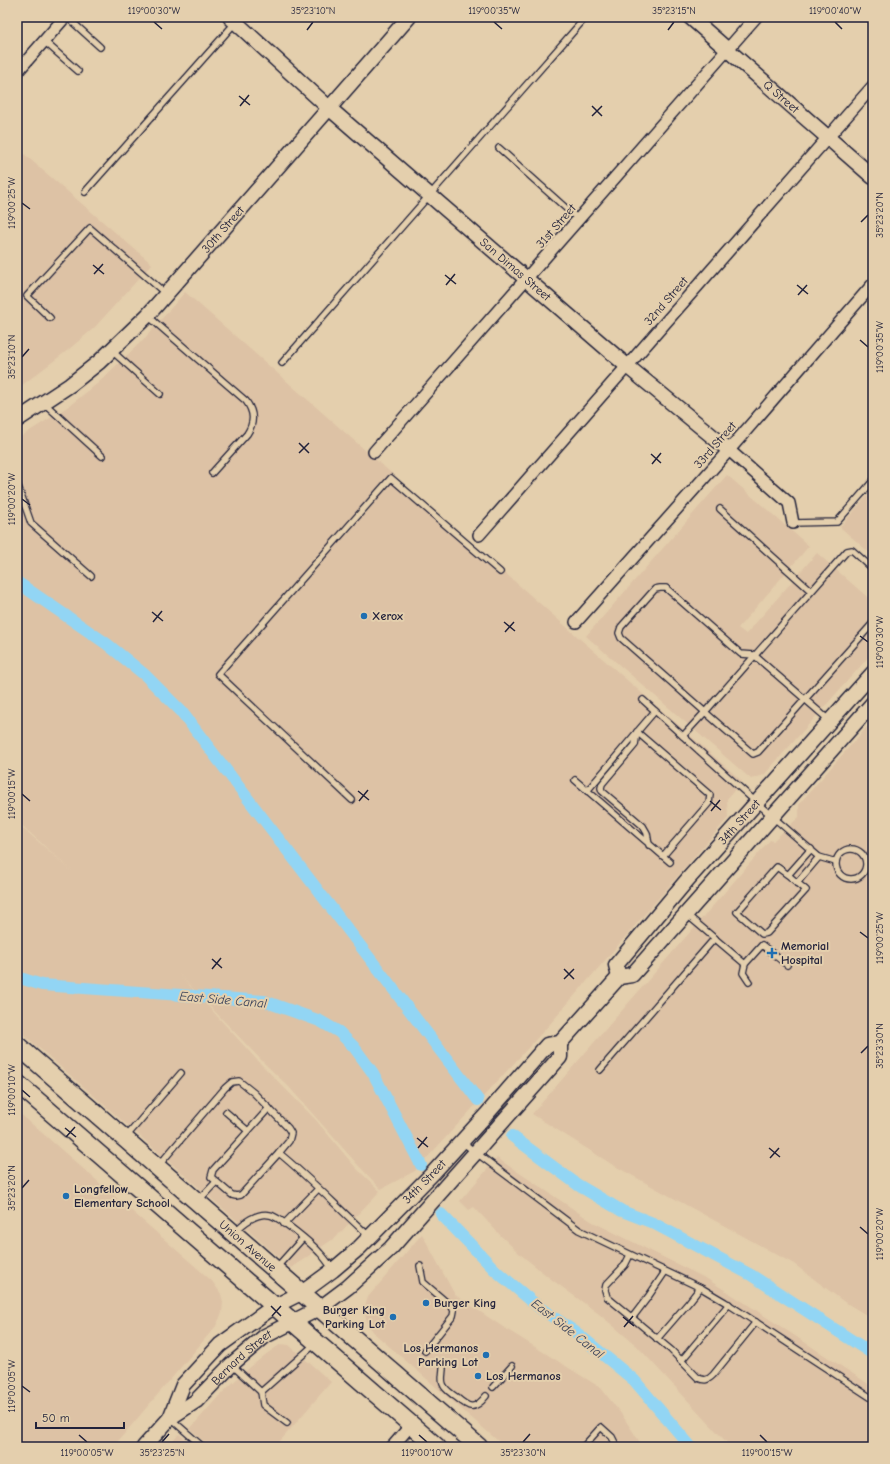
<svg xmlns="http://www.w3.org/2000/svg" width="890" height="1464" font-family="'Comic Neue',sans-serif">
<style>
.built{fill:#ddc2a5}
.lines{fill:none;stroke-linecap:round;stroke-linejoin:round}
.canal{stroke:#92d5f4;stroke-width:12}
.service-casing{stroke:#22223b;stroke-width:8}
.minor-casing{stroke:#22223b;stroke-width:14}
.tertiary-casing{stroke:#22223b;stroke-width:17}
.primary-casing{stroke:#22223b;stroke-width:20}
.service{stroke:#e4cfad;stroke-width:5.5}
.minor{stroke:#e4cfad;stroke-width:11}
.tertiary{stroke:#e4cfad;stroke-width:14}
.primary{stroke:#e4cfad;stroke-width:17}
.ticks{fill:none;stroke:#22223b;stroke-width:1.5}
.poi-dot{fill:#1f6fb2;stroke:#e4cfad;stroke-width:1.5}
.labels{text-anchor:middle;stroke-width:4;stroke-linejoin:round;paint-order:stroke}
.street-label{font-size:12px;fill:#22223b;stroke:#e4cfad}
.poi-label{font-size:12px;font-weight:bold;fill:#22223b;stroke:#e4cfad;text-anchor:start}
.water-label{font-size:13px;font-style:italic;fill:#333d57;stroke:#e4cfad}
.neatline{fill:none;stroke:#22223b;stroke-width:1.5}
.ticks-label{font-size:10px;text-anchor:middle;fill:#22223b}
</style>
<rect width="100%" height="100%" fill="#e4cfad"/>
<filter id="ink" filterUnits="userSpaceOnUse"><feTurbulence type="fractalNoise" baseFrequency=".025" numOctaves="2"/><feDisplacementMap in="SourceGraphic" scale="8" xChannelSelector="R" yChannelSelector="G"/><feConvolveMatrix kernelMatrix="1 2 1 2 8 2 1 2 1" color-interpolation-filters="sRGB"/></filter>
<g filter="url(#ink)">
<g class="built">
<path d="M17,148l135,116 -58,64 -26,22 -51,39z"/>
<path d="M185,292l557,489 -15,18 1,19 -178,206 -135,147 -34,18 -24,-25 -68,-77 -25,-24 -85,-89 78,86 58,59 40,48 25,24 -44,46 -45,31 -274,-239v-206l55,48 -55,-50v-382l52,-33 29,-23 47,-45z"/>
<path d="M727,475l82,71 -71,82 8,6 71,-81 56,49v50l-109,123 -13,4 -165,-143z"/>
<path d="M873,489v67l-33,-29z"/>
<path d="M873,720v599l-30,-18 -49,-37 -181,-99 -81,-51 238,-274 3,1 26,-24v-13z"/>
<path d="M17,1111l195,170 9,13 2,8 -1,11 -6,13 -103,121h-96z"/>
<path d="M497,1158l94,63 116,58 38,24 128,84v60h-142l-94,-101 -38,-32 -48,-35 -31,-25 -19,-18 -27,-29 -5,3 -9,-9z"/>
<path d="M422,1234l33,61 48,32 98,61 21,27 21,32h-138l-130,-113 -6,-8 -4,-11v-9l3,-9z"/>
<path d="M281,1344l8,1 42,37 -56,65h-65l-20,-18 28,-32 23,-22 24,-20z"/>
<path d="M179,1434l15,13h-26z"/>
</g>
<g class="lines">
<g class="canal">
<path d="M17,582l90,62 38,31 36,36 297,389"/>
<path d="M17,977l25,8 222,16 56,20 19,11 15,15 19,26 48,92"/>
<path d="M512,1136l66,49 44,26 31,12 98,52 122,79"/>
<path d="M441,1214l55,57 44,37 38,26 56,46 57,67"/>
</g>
<g class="service-casing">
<g id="service">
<path d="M67,17l33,30"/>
<path d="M44,41l34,30"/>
<path d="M499,148l79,71"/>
<path d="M85,192l150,-169"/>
<path d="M148,316l98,85c8,11 9,21 1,33l-35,39"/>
<path d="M50,318l-23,-22 63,-68 76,66"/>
<path d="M112,351l48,43"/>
<path d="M282,363l304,-346"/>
<path d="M44,403l58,53"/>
<path d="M17,483l14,40 60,53"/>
<path d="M720,509l91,82"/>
<path d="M793,523l44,-1 36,-41"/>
<path d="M873,569l-21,-19 -5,1 -142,161 48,42 5,-2 115,-129"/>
<path d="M643,700l114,103 62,54 17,5"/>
<path d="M655,711l-18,21 73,63 -1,8 -46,53"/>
<path d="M637,732l-2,13 -33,39 -1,4 1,3 41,35 4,7 2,12"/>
<path d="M683,736l22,-24 -84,-74 -2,-5 2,-6 34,-38 5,-1h6l75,66 13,1 76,66"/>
<path d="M575,780l95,82"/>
<path d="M587,791l50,-59"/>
<path d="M352,800l-134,-126 173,-196 109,94"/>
<circle cx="851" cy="864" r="15"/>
<path d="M788,875l18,15 -39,43 -5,1 -25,-22 40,-45 11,8 23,-26"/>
<path d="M797,883l22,-26"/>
<path d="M686,914l59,50"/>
<path d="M749,982l-6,-9 2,-9 17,-19 25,20"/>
<path d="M600,1070l115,-132"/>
<path d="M269,1108l-56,62 -2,7 21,18 4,1 5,-1 38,-42"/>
<path d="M226,1112l22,19"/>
<path d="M126,1137l55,-64"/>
<path d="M462,1142l117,88 124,59 22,13 148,97"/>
<path d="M159,1165l66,-77 7,-6 7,-1 15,12 34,35 3,5 -2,8 -10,12c32,26 60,56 91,84"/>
<path d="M199,1200l17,-18"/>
<path d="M284,1224l34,-35"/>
<path d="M235,1232c8,-9 22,-20 35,-17 10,2 43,30 50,38 5,5 9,11 13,17"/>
<path d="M630,1255l-5,10 -19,20 -1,5 2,7 64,53 27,28c7,3 10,2 15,-3l43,-53"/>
<path d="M420,1266l3,16 29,25 2,4 -1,5 -28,35"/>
<path d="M276,1268l27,-30"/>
<path d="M632,1318l16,-21 17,-25"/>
<path d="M657,1339l32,-37 11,-14"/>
<path d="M681,1361l48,-57"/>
<path d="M232,1365l29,27 54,-48"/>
<path d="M443,1368c0,5 -2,11 0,16 2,6 8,9 13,13 13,11 18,14 30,-1"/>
<path d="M493,1387l19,-21"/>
<path d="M261,1392l2,13 24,18"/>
<path d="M170,1418l33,29"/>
<path d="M583,1447l18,-20 11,10 5,10"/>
</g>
</g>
<g class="minor-casing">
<g id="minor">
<path d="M17,72l48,-55"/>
<path d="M729,450l60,53 4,20"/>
<path d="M374,452l382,-435"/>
<path d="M479,535l394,-449"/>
<path d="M576,622l153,-172 144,-166"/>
<path d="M392,1447l19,-22"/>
</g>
</g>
<g class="tertiary-casing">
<g id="tertiary">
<path id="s1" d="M230,17l99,91 298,258 102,84"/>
<path id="s2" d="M690,17l183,160"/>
<path id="s3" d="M17,420l53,-35 29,-23 48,-46 262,-299"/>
<path id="s4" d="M619,977l-3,-12 72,-86 185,-206"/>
<path id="s5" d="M170,1418l13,-33 37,-40 53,-38 30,-15 30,-22 26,-22 74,-75 53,-58 61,-70 13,-2 59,-66 13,-2 241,-272"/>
<path id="s6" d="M144,1447l26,-29 26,-17 36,-37 33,-28 55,-28 28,-21 43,-39 169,-191v-14"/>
</g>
</g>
<g class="primary-casing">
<g id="primary">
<path id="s7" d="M17,1045l462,402"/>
<path d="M17,1083l420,364"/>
</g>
</g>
<use href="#service" class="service"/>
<use href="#minor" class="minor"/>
<use href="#tertiary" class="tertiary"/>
<use href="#primary" class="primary"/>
</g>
</g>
<path class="ticks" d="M154,22l8,7M494,22l8,7M835,22l7,7M307,30l6,-8M668,30l6,-8M239,96l11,9M240,106l9,-11M592,106l10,10M592,116l10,-10M22,203l8,6M861,222l7,-7M93,265l11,9M94,274l9,-10M445,275l11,9M446,285l9,-11M797,285l11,9M798,295l9,-10M860,340l8,7M22,357l7,-8M299,443l10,10M299,453l10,-10M651,454l10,9M652,464l9,-11M22,499l8,6M152,612l11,9M153,622l9,-11M504,622l11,9M505,632l9,-10M860,636l8,6M358,791l11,9M22,794l8,7M359,801l9,-11M710,801l11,9M711,811l9,-11M860,932l8,6M212,959l10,9M212,969l9,-11M564,969l10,10M564,979l10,-10M861,1053l7,-7M22,1090l8,7M65,1128l11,9M66,1137l9,-10M417,1138l11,9M418,1148l9,-11M769,1148l11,9M770,1158l9,-10M22,1188l7,-8M860,1227l8,7M271,1306l10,10M272,1316l9,-10M623,1317l11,9M624,1327l9,-11M22,1386l8,6M79,1435l8,7M419,1435l8,7M760,1435l7,7M162,1442l7,-8M523,1442l7,-8"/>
<g class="poi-dot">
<circle cx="364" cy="616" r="4"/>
<path d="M770 947h4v4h4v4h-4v4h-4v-4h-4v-4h4z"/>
<circle cx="66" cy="1196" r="4"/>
<circle cx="426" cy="1303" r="4"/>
<circle cx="393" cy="1317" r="4"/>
<circle cx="486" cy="1355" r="4"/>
<circle cx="478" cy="1376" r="4"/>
</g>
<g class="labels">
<g class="street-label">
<text dy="4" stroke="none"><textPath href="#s2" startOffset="121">Q Street</textPath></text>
<text transform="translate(556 226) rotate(-49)" y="4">31st Street</text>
<text dy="4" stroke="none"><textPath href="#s3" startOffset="282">30th Street</textPath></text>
<text dy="4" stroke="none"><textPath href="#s1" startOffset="381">San Dimas Street</textPath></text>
<text transform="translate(666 301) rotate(-49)" y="4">32nd Street</text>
<text transform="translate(715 445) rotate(-49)" y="4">33rd Street</text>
<text dy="4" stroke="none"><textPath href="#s4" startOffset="201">34th Street</textPath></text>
<text dy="4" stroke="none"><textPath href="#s5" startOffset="353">34th Street</textPath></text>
<text dy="4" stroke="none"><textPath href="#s7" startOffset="306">Union Avenue</textPath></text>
<text dy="4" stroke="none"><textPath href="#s6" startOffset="133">Bernard Street</textPath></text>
</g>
<g class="poi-label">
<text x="372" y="620">Xerox</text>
<text x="781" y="950">Memorial<tspan x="781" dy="14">Hospital</tspan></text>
<text x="74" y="1193">Longfellow<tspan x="74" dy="14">Elementary School</tspan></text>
<text x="434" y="1307">Burger King</text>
<text x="385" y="1314" text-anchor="end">Burger King<tspan x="385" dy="14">Parking Lot</tspan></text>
<text x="478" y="1352" text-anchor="end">Los Hermanos<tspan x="478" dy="14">Parking Lot</tspan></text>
<text x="486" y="1380">Los Hermanos</text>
</g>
<g class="water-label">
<text transform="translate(223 999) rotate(5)" y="5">East Side Canal</text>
<text transform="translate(568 1328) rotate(38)" y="5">East Side Canal</text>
</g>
</g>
<rect width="890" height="1464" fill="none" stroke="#e4cfad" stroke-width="44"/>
<path d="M36 1422v6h88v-6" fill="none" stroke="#22223b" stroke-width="2"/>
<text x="42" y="1422" font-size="12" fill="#22223b" stroke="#e4cfad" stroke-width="3" paint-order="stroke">50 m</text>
<rect x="22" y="22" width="846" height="1420" class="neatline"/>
<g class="ticks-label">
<text x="154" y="14">119°00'30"W</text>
<text x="313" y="14">35°23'10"N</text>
<text x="494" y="14">119°00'35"W</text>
<text x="674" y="14">35°23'15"N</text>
<text x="835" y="14">119°00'40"W</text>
<text transform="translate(11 203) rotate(-90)" y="4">119°00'25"W</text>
<text transform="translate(879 215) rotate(-90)" y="4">35°23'20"N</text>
<text transform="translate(879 347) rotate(-90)" y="4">119°00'35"W</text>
<text transform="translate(11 357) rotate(-90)" y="4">35°23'10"N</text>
<text transform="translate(11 499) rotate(-90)" y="4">119°00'20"W</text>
<text transform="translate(879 642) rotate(-90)" y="4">119°00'30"W</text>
<text transform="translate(11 794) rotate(-90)" y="4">119°00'15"W</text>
<text transform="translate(879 938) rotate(-90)" y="4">119°00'25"W</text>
<text transform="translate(879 1046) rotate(-90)" y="4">35°23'30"N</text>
<text transform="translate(11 1090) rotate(-90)" y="4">119°00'10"W</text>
<text transform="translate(11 1188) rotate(-90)" y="4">35°23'20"N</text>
<text transform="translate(879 1234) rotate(-90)" y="4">119°00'20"W</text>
<text transform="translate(11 1386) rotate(-90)" y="4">119°00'05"W</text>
<text x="87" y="1456">119°00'05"W</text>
<text x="162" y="1456">35°23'25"N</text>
<text x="427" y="1456">119°00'10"W</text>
<text x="523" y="1456">35°23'30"N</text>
<text x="767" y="1456">119°00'15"W</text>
</g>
</svg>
